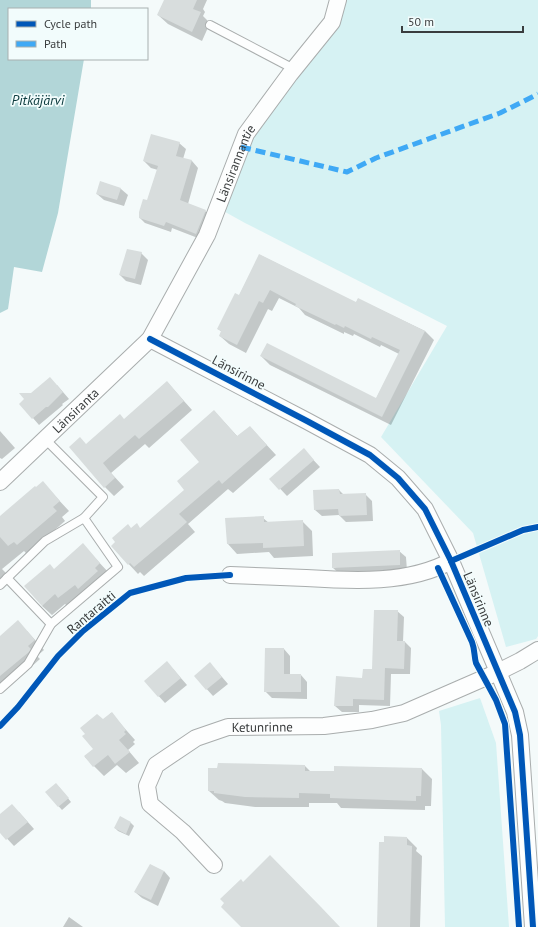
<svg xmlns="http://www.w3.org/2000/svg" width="538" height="927" font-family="'PT Sans',sans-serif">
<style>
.green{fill:#d6f2f3}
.water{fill:#b2d6d8}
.shadow{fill:#0003}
.building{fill:#d8dddd}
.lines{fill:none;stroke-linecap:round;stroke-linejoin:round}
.service-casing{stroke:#a9adad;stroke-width:10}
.minor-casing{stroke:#a9adad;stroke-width:18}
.service{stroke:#fdfefe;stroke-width:8}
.minor{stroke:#fdfefe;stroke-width:16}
.quiet{stroke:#3fa9f5;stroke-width:5;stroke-dasharray:10 5;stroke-linecap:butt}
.cycleway-casing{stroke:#f2fcfc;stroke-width:8}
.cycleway{stroke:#0057b8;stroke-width:6}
.labels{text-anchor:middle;stroke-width:3.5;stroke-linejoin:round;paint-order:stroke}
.street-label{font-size:13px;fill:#3a3d3e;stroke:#f2fcfc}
.water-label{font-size:14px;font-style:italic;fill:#0a393c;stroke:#f2fcfc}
</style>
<rect width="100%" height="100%" fill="#f4fafa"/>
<g class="green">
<path d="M338,0h200v636l-2,3 -30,8 -33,-114 -92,-96 66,-111 -202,-103 -27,-15 23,-61z"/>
<path d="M480,698l16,45 13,184h-64l-4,-202 -2,-14z"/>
</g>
<path class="water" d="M0,0h91v9h-82v50h75l-26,154 -16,59 -28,-5 -6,42 -8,4z"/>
<g class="shadow">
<path d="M165,0h42l-4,9 2,3 -2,4 7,7 -8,18 -34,-17 -10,-9z"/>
<path d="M179,143l7,6 -3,10 9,2 6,7 -10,36 17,7 7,6 -9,23 -31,-12 -1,4 -26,-9 -6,-6 5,-17 4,1 10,-31 -7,-2 -7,-7z"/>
<path d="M101,182l20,7 7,6 -4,11 -20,-6 -7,-6z"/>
<path d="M141,253l7,7 -7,25 -15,-4 -6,-6z"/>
<path d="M260,255l96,48 2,-4 67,32 9,9 -43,85 -121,-60 -9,-9 115,43 23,-45 -18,-9 -1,2 -26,-13 -1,2 -9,-4v2l-39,-19 -6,-7 -20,-10 -7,13 -4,-2 -22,44 -17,-9 -9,-8 2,-4 -4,-3 21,-33z"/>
<path d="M167,382l25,28 -43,38 -4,-4 -34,29 13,14 -10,9 -9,-9 -19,-42 38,-25z"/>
<path d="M57,385l12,14 -7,5 1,1 -24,20 -6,-7 -1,-24z"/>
<path d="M214,411l24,26 12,-10 26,28 -43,38 -5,-4 -40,35 7,8 -51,44 -4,-4 -2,2 -26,-28 20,-17h9l45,-39 14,-28z"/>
<path d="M0,431l15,17 -13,11 -2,-1z"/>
<path d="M304,450l16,17 -33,29 -16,-17z"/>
<path d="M43,483l26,28 -7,6 3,4 -38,33 -3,-3 -22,18 7,7 -6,5 3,4 -6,5v-73z"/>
<path d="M339,490l5,5 21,-1 7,7 1,20 -27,1 -7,-7 -17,1 -7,-6z"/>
<path d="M263,518l6,5 33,-2 10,10 1,25 -39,2 -5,-6 -32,2 -9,-10 -2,-25z"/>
<path d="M83,545l26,28 -2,9 -19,16 -3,-4 -16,13 -4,-3 -13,11 -10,-9 12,-36z"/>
<path d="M399,551l7,6 1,14 -67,3 -7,-6z"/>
<path d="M397,611l7,6 -1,25h2l6,6 -1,26h-19l-1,32 -31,-1v7h-17l-7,-6 38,-36z"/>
<path d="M27,631l17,19 -7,6 3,3 -35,31 -3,-4 -2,2v-51z"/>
<path d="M284,649l6,7v19h11l6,7v17l-35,-1 -7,-7z"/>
<path d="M173,669l14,16 -22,18 -20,-22z"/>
<path d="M216,670l12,14 -15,12 -18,-20z"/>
<path d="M111,713l24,27 -2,2 2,2 -7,6 11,13 -13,10 -9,-8 -13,11 -19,-19 9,-8 9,-28z"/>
<path d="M305,766l6,6 111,-3 10,10 -1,27h-6v4l-84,-2 -4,-5h-28v4h-54l-30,-4 -3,-2 -3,-1 -10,-9z"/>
<path d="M59,787l12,15 -9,8 -16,-18z"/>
<path d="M19,812l15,17 -20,17 -14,-15v-15z"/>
<path d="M120,818l11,5 3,3 -5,10 -11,-5 -3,-3z"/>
<path d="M407,838l10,10 -1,3 6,5 -2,71h-42z"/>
<path d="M164,871l6,7 -12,28 -16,-8 -7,-6z"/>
<path d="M69,917l14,10h-20z"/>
</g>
<g class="building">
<path d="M164,0h33l-4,9 8,3 -9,20 -35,-17z"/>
<path d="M151,134l29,8 -4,14 16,4 -12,40 26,10 -10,24 -30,-12 -2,4 -25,-8v-6l4,-13 4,1 11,-34 -15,-5z"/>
<path d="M100,181l21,7 -4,12 -21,-6z"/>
<path d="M127,249l15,3 -7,27 -16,-4z"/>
<path d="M259,254l97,48 2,-4 67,33 -43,86 -122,-61 7,-13 109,55 24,-48 -28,-13 -1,2 -26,-13 -1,2 -8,-4 -1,1 -40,-19 1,-2 -26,-14 -7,13 -4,-2 -22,44 -18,-9 2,-5 -4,-2 18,-36 4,2z"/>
<path d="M50,377l13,15 -15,15h-2l-14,12 -13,-15 5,-5 -5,-6h12z"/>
<path d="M167,381l17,20 -45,38 -4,-4 -32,28 12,15 -11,10 -35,-41 11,-10 6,7 34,-30 4,5z"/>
<path d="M214,410l23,26 13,-10 17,19 -45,39 -3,-4 -40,34 8,8 -10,9 -43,36 -4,-4 -2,2 -17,-19 4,-4 -3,-4 16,-14 3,4 6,-5 3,5 44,-38 -7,-9 22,-19 -19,-22z"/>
<path d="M304,448l10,12 -35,30 -10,-11z"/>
<path d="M43,481l17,20 -7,6 4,4 -40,34 -3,-3 -6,4 -8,-9v-21l35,-30 1,1z"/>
<path d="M339,489l1,5 26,-1 1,22 -28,1 -1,-7 -24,1 -1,-20z"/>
<path d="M264,516v6l39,-2 1,26 -41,2v-5l-36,1 -2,-26z"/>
<path d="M83,543l17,20 -5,5 3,3 -20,18 -3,-4 -17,13 -3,-4 -13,12 -18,-20 26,-22 4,5z"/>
<path d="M400,550v15l-68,3v-15z"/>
<path d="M374,610h24l-1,31h8l-1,28 -19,-1 -1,32 -31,-1v7h-19l2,-30 26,2 1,-9h9z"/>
<path d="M18,620l17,20 -7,6 3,3 -2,3 -29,24v-40z"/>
<path d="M265,648h19v26h17v18h-37z"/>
<path d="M167,661l14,17 -23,19 -14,-16z"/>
<path d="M210,662l12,15 -16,13 -12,-14z"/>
<path d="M112,712l14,18 -2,2 2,2 -7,6 11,12 -15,12 -7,-9 -15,12 -9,-11 9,-7 -11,-13 3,-2 -5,-6 17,-14 6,5z"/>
<path d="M218,763l87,2v6h29v-5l88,2 -1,28h-5v5l-86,-3v-4l-31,-1v5l-54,-1 -31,-4v-2h-6v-23h9z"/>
<path d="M56,783l13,15 -11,9 -13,-15z"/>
<path d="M12,804l16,18 -22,18 -6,-7v-19z"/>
<path d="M120,816l11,6 -5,12 -12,-6z"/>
<path d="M384,836l23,1v8l5,1 -2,81h-33l2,-85h5z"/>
<path d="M270,855l51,52 19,20h-99l-20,-20 3,-4 -4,-4 21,-20 2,3z"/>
<path d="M150,864l14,7 -13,29 -17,-8z"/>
</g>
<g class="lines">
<g class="service-casing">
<g id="service">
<path d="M210,25l84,44"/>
<path d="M7,578l44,46"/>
<path d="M0,585l45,-44 39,-23"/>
<path d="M0,689l28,-25 23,-40 67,-57 -34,-49 19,-21 -57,-57"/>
</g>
</g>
<g class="minor-casing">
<g id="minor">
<path d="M150,339l157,82 63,34 28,23 27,31 26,52 64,151 5,23 13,192"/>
<path id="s1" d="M0,482l150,-143 57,-104 39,-101 44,-60 42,-52 6,-22"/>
<path d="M230,575c25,1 51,2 76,3 47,3 103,6 145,-17"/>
<path id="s2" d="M214,865l-31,-33 -33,-28 -3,-18 9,-21 40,-27 32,-11 96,-1 48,-6 32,-7 94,-41 22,-11 18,-11"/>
</g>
</g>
<use href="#service" class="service"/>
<use href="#minor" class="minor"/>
<path class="quiet" d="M241,147l106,25 29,-14 124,-45 38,-19"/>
<g class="cycleway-casing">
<g id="cycleway">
<path d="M150,339l157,82 63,34 28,23 27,31 26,52 64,151 5,23 13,192"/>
<path d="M451,561l72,-31 15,-3"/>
<path d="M438,568l34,74c3,8 2,14 4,21l20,37 9,24 14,203"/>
<path d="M0,726l18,-19 40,-51 25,-25 47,-38 56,-15 44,-3"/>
</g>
</g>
<use href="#cycleway" class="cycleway"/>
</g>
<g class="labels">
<g class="street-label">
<text dy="5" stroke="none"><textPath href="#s1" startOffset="403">Länsirannantie</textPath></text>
<text transform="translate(239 372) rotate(28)" y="5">Länsirinne</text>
<text dy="5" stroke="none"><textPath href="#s1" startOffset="104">Länsiranta</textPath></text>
<text transform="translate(479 599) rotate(67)" y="5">Länsirinne</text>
<text transform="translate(91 612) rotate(-40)" y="5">Rantaraitti</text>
<text dy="5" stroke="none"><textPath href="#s2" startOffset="246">Ketunrinne</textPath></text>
</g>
<g class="water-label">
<text x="38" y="105">Pitkäjärvi</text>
</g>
</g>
<rect x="8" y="8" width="140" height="52" fill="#f2fcfc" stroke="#a8b0b0"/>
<rect x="16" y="21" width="20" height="6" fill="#0057b8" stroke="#a8b0b0"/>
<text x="44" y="28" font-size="12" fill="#3a3d3e">Cycle path</text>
<rect x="16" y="41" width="20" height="6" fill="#3fa9f5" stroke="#a8b0b0"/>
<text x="44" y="48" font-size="12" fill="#3a3d3e">Path</text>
<path d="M402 26v6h121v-6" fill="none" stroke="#3a3d3e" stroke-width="2"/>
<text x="408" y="26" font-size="12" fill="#3a3d3e" stroke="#f2fcfc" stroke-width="3" paint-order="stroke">50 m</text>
</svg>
